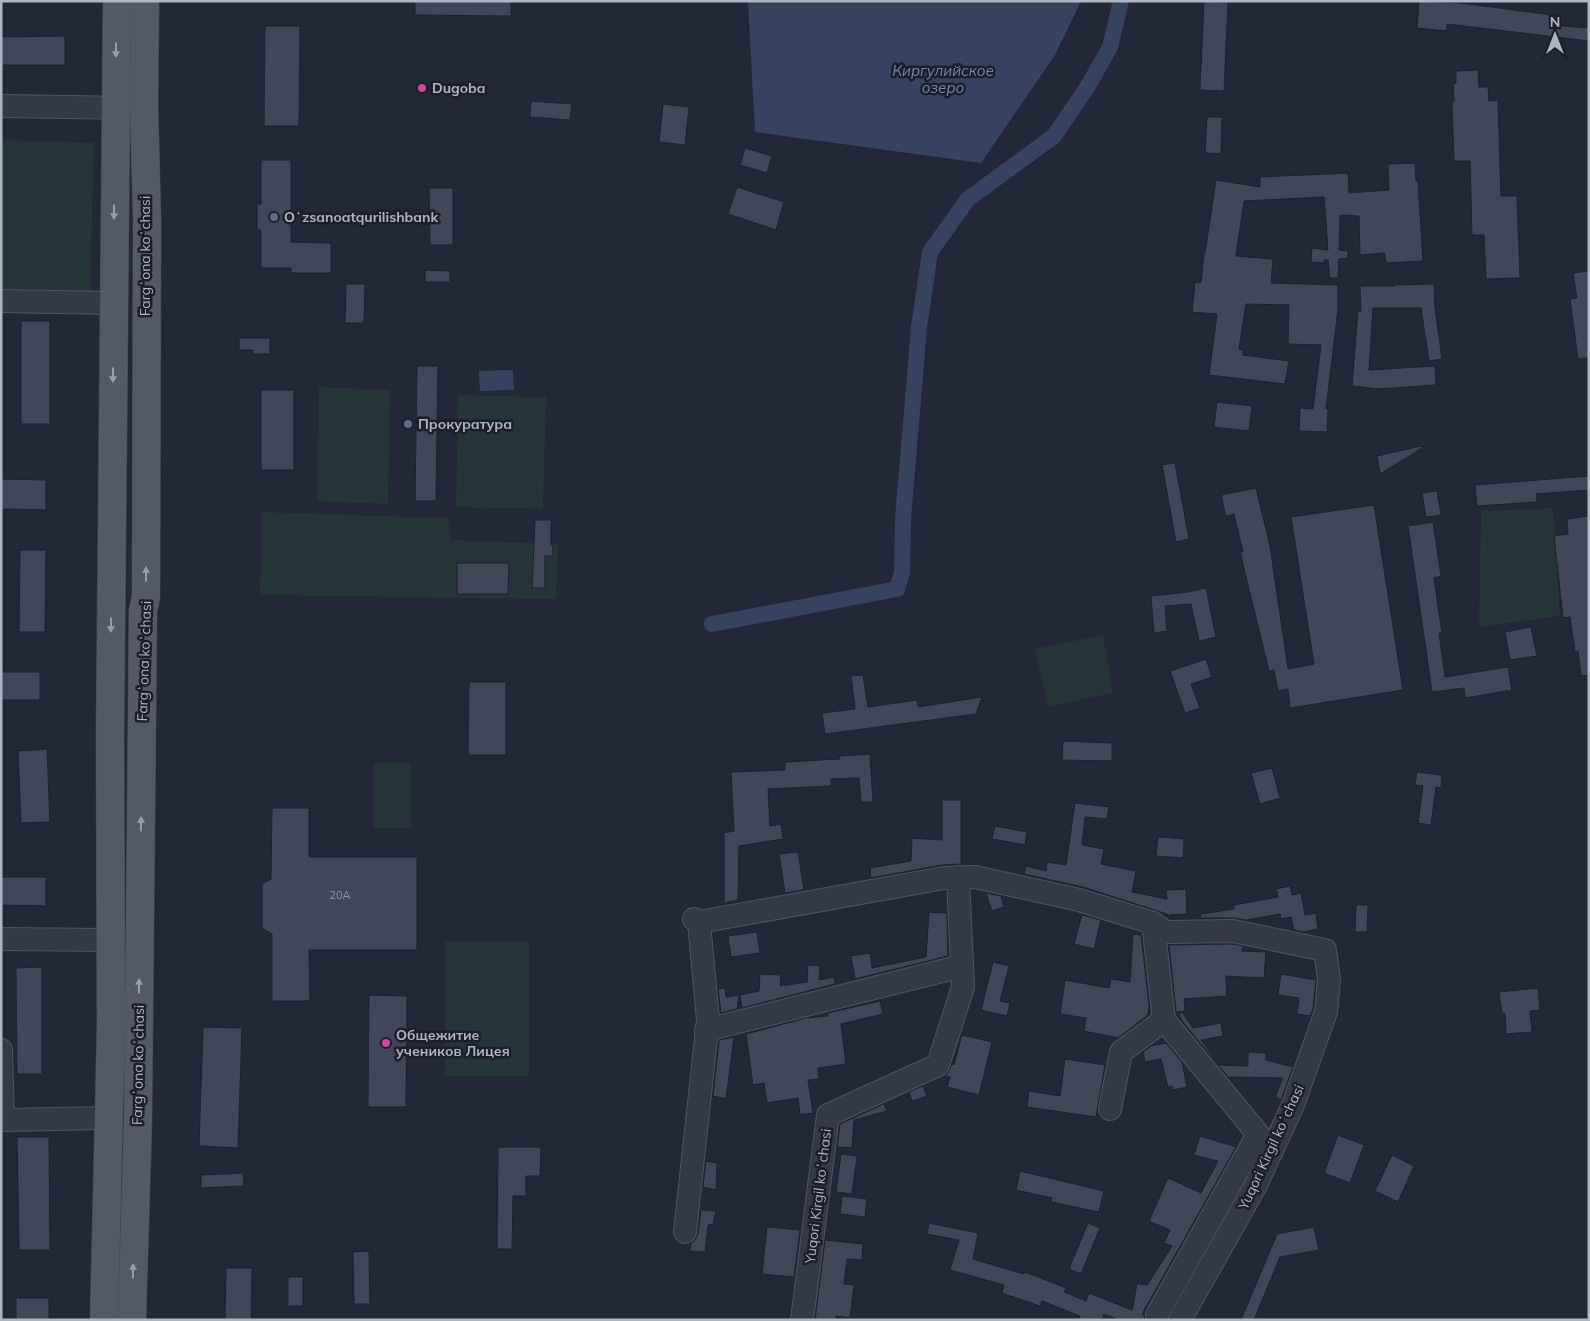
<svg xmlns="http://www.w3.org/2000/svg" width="1590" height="1321" font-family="Mulish,sans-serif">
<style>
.green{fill:#253539}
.water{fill:#38435f}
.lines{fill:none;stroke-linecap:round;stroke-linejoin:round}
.canal{stroke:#38435f;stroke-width:16}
.building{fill:#414758;stroke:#1d212e}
.minor-casing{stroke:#505562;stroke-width:24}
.major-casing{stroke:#3f4351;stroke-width:29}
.minor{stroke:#353a47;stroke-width:22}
.major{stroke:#535967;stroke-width:28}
.oneway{fill:#999ead}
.hotel-dot{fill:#d1479c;stroke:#1b1f2c;stroke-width:2}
.service-dot{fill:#5c6f8a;stroke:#1b1f2c;stroke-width:2}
.labels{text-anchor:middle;stroke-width:5;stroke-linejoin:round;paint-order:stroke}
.number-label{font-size:11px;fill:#949aa9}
.poi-label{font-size:14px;font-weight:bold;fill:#b0b5c4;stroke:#1b1f2c;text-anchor:start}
.street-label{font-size:14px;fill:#b0b5c4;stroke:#1b1f2c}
.water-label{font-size:15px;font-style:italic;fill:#7a88aa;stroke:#1b1f2c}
</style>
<rect width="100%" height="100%" fill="#222837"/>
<g class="green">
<path d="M1,140l93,3 -4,148 -89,-2z"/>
<path d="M319,387l71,3 -2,114 -71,-3z"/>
<path d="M458,395l88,2 -3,112 -87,-2z"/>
<path d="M1553,508l7,108 -81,11 2,-116z"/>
<path d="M262,512l186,6 3,22 107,4 -2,55 -296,-4z"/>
<path d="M1103,635l10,58 -65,14 -13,-58z"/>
<rect x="374" y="763" width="37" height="65"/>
<rect x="445" y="941" width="84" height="135"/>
</g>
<g class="water">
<path d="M748,1h333l-26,54 -74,108 -226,-31z"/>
<path d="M513,370l1,20 -34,1 -1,-20z"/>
</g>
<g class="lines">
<path class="canal" d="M712,624l185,-35 5,-16 1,-55 16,-191 11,-75 38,-53 86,-63 34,-50 22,-39 11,-46"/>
</g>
<g class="building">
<path d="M415,1h96v15l-96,-1z"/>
<path d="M1204,1l24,1 -4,89 -24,-1z"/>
<path d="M1419,1l42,2 91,12 -1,10 38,3v13l-142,-17v7l-30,-3z"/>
<path d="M265,26h35l-1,100h-35z"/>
<path d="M65,36v29h-64v-28z"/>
<path d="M1478,70l1,17h9l1,14 9,-1 3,96h16l3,82 -34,1 -2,-44h-12l-2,-74h-16l-2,-59h2l-1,-19h3v-12z"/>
<path d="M531,101l41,3 -2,16 -40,-3z"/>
<path d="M663,104l26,3 -4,38 -26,-3z"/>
<path d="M1207,117h15l-1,37 -16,-1z"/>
<path d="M745,148l27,8 -5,17 -27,-8z"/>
<path d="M261,160h30v82l40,1v30h-40v-5h-30v-38h-4v-26h4z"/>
<path d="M1415,163l1,18h2l5,80 -37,2 -1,-10 -25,2 -1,-39 -19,-1 -1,35 9,1v7l-9,1 -1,19h-8l-2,-18h-4v3l-13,-1 1,-14 16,2 -4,-53 -80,4 -8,55 37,3 -2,24 67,2v24l-12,100h2l-1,23 -28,-1 1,-23 13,1 8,-64 -33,-1 1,-39 -43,-1 -7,45 4,1v5l46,6 -4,23 -76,-9 8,-61 -25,-2 3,-30 6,1 3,-30h1l11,-73 44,7v-10l88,-4 1,20 40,-3 -1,-26z"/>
<path d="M737,187l47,15 -8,28 -48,-16z"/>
<path d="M429,188h24v57h-23z"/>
<path d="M425,270l25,1v11h-25z"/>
<path d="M1589,271v87l-11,1 -8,-60 7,-1 -4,-25z"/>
<path d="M346,284h19l-1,39h-19z"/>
<path d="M1434,284l1,24 7,51 -13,2 -8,-53h-48l-4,62 66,-4 1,19 -57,4 -27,-3 6,-75h3l-1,-25h34v-1z"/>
<rect x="21" y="321" width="29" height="103"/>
<path d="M239,338h31v16h-18l1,-4h-14z"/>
<path d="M417,366h21l-2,135h-21z"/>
<rect x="261" y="390" width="33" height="80"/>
<path d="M1217,402l35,4 -3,25 -35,-4z"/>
<path d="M1421,446l1,2 -42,26 -3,-18z"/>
<path d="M1175,463l14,76 -13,3 -14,-77z"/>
<path d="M1589,476v14l-53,4 1,8 -60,4 -2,-21z"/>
<path d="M1,479l45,1v30l-45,-1z"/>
<path d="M1256,488l14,58 18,123 26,-5 -23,-147 83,-12 29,185 -113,18 -2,-19 -10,2 -4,-21 -5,1 -29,-119h3l-9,-38 -8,2 -5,-21z"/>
<path d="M1437,491l4,24 -15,2 -4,-24z"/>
<path d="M1589,516v159l-8,1 -3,-25 -3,1 -5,-35 -7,1 -9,-82 14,-2 -1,-15z"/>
<path d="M535,520h16v25h2v11h-8v32h-13z"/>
<path d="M1433,522l8,54 -7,2 8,55h-3l6,44 63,-10 4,23 -47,8 -1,-10 -32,4 -24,-166z"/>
<path d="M20,550h26l-1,82h-26z"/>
<path d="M457,563h52l-1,31h-51z"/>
<path d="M1206,588l10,49 -17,4 -8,-37 -26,2 2,25 -13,2 -3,-37 37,-4z"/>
<path d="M1531,627l6,29 -27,4 -5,-28z"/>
<path d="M1206,659l6,18 -21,7 9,24 -15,5 -15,-42z"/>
<rect x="1" y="672" width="39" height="28"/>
<path d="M863,675l5,32 49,-7 1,7 64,-10 -6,17 -151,20 -3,-21 33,-4 -4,-33z"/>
<path d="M469,682h37v73h-38z"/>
<path d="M1063,741l49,2v18l-50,-1z"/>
<path d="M47,749l3,73 -29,1 -3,-72z"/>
<path d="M870,754l3,48h-12l-2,-24 -28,1v7l-63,3 2,37 11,-2 2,15 -44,7 -1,54 -14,3v-70l10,-2 -3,-59 54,-2v-8l55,-3 -1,-3z"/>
<path d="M1272,768l8,30 -20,6 -9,-31z"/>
<path d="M1417,772l25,3 -1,13 -5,-1 -5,38 -13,-2 5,-37 -8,-1z"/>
<path d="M942,800h19v64l-19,1 -71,13 -1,-10 41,-7 1,-23 30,2z"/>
<path d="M1075,803l34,4 -2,12 -22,-2 -3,28 22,4 -3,15 35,7 -4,21 35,7 -1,-9 20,-1 1,25 -20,1v-1l-84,-27 -59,-13 2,-8 20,5 1,-9 19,3z"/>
<path d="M272,808h37v49h108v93h-108l1,51h-38v-67l-10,-6v-44l9,-5z"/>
<path d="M995,826l32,6 -2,13 -33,-6z"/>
<path d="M1158,837l26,2 -1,19 -27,-2z"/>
<path d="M798,852l6,38 -19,3 -6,-39z"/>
<path d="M1,877h45v29l-45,-1z"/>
<path d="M1290,886l2,9 9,-2 4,22 11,-2 2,16 -15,3 -9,-2 -3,-13 -10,2 -1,-5 -33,6 -14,-2h-33l1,-4 33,-5v-4l44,-8 -2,-8z"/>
<path d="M986,893l15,3 3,11 -12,4z"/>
<path d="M1356,905h12l-1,27h-12z"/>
<path d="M929,912l18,1 1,43 -93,23 -4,-23 19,-3 2,15 54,-11z"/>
<path d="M1082,915l19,5 -7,29 -20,-5z"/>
<path d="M757,932l3,21 -29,4 -3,-21z"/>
<path d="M1133,934l8,1 8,69 -1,11 -30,23 -34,-7 2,-13 -26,-4 5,-34 44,8 2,-9 19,3z"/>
<path d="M1232,944l11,2 -1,5 24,1 -2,26 -38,-2 1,20 -43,3 1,12 -9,1 -7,-67z"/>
<path d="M993,962l16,4 -9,35 10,2 -3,13 -26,-6z"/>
<path d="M808,965l12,1 -1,14 15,-3 1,7 -93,24 -2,-13 19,-4 1,-17 21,1 -1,11 27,-4z"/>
<path d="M42,967v107h-25l-1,-106z"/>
<path d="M1281,974l35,6 -3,29 -3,7 -13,-2 2,-16 -21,-3z"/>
<path d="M725,988l1,9 13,-2 -2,14 -16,4 -3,-24z"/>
<path d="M1538,988l2,22 -10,1 2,21 -26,2 -1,-21 -3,1 -3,-22z"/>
<path d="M369,995l38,1 -1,111h-38z"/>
<path d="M880,1001l3,13 -42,10 5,40 -28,4 1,11 -11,1 5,33 -13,2 -2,-17 -31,5 -3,-20 -11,2 -7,-51 60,-16 22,-2v-3z"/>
<path d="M1182,1012l11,16 28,-5 2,13 -22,4 18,25 29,1v-14l18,1v7l27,7 -12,33 -6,-3 8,-19 -55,-1 -46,-56 -3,-7z"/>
<path d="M203,1027l39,1 -4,120 -39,-2z"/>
<path d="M962,1035l30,7 -13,53 -32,-8 3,-10 -5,-1 3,-3 4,-9 2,1z"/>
<path d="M734,1037l-8,62 -13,-3 6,-56z"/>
<path d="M1166,1043l16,19 5,25 -14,3 -1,-4 -4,1 -7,-28 -16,3 -2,-10 8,-6z"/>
<path d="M1065,1059l40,6 -9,52 -69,-10 2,-16 31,5z"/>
<path d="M923,1086l4,10 -15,5 -3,-9z"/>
<path d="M884,1104l3,7 -33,9 -2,28 -15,-1 3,-23z"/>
<path d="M1338,1135l26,10 -14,38 -26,-10z"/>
<path d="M1200,1136l36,11 -94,167 2,1 1,5h-26l-15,-6 -2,6h-24l2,-4 -38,-15 -2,5 -38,-13 2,-8 -54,-15 9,-30 -32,-6 2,-11 49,10 -5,26 51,15 1,-2 41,16 -2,4 22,9 3,-8 43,17 5,-26 10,1 25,-39 -8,-3 6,-13 -21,-9 19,-43 33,15 17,-32 -24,-6z"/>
<path d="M17,1137h32l1,113h-31z"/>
<path d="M498,1147h43l-1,29h-14v20h-13l-1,53h-15z"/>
<path d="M841,1154l16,2 -5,38 -16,-2z"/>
<path d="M1392,1155l22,11 -16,36 -23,-11z"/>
<path d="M706,1161l11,2 -1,27 -13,-3z"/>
<path d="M1020,1171l84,20 -5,21 -48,-10 1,-4 -36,-8z"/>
<path d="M243,1173l1,13 -43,2v-13z"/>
<path d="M842,1196l25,3 -2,18 -25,-3z"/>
<path d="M701,1210l15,1 -3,13 -5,1 -3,27 -15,-1 1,-7 5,-5 2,-5z"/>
<path d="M1088,1223l12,5 -19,46 -12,-5z"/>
<path d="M767,1227l33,3 -6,47 -32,-3z"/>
<path d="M1314,1227l5,23 -39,7 -26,63h-13l36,-86z"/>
<path d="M825,1240l38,4 -1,16 -15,-1 -3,25 10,1 -4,33 -14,-2v4h-21z"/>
<path d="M369,1251l1,53h-16l-1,-52z"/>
<path d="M226,1268h26l-1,52h-26z"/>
<rect x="288" y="1277" width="15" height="29"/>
<rect x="16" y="1298" width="33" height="22"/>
</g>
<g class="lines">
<g class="minor-casing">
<g id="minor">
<path d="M1,106l132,2"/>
<path d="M1,301l112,2"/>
<path d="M694,919l5,3 245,-44 31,-1 104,23 74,23 13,9 67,-1 92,19 4,29 -3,33 -33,93 -37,80 -76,135"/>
<path d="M1153,923l11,97 94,114 -101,181"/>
<path d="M1,939l109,1"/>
<path d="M706,1030l256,-64"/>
<path d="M1,1050l2,70 106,-2"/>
<path d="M1110,1109l11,-57 43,-32"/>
<path d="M685,1232l23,-212 -9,-98"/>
<path d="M802,1320l26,-205 110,-50 25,-78 -5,-110"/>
</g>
</g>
<g class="major-casing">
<g id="major">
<path d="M104,1320l7,-295 -1,-289 7,-735"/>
<path d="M132,1320l6,-202 5,-507 3,-14 1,-379 -3,-111 1,-106"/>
</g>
</g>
<use href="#minor" class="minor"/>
<use href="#major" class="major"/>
</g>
<defs><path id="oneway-solid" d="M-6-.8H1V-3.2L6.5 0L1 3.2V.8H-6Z" transform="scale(1.25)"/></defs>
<g class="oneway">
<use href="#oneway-solid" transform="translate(116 50) rotate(91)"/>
<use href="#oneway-solid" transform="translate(114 212) rotate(91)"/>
<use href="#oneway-solid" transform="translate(113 375) rotate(90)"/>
<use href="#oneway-solid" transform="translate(146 574) rotate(-90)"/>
<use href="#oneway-solid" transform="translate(111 625) rotate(91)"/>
<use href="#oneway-solid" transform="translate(141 824) rotate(-89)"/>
<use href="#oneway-solid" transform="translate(139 986) rotate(-89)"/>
<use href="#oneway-solid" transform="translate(133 1271) rotate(-89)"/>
</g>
<g class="hotel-dot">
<circle cx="422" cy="88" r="5"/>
<circle cx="386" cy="1043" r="5"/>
</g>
<g class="service-dot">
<circle cx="274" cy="217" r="5"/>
<circle cx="408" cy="424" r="5"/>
</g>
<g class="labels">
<g class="number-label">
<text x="340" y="899">20А</text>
</g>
<g class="poi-label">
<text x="432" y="93">Dugoba</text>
<text x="284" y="222">Oʻzsanoatqurilishbank</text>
<text x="418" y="429">Прокуратура</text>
<text x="396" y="1040">Общежитие<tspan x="396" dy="16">учеников Лицея</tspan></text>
</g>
<g class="street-label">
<text transform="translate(145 256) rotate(-90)" y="5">Fargʻona koʻchasi</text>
<text transform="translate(144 661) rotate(-88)" y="5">Fargʻona koʻchasi</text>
<text transform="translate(138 1065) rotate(-89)" y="5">Fargʻona koʻchasi</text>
<text transform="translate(1271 1147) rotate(-65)" y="5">Yuqori Kirgil koʻchasi</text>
<text transform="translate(818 1196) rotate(-83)" y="5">Yuqori Kirgil koʻchasi</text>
</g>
<g class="water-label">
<text x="943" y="76">Киргулийское<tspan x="943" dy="17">озеро</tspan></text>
</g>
</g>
<rect width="1590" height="1321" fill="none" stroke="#b0b5c4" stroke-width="5"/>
<g transform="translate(1555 35)" stroke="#1b1f2c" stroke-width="4" paint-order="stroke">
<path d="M0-4L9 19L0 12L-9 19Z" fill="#b0b5c4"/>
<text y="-8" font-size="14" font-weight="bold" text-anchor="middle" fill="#b0b5c4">N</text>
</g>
</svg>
